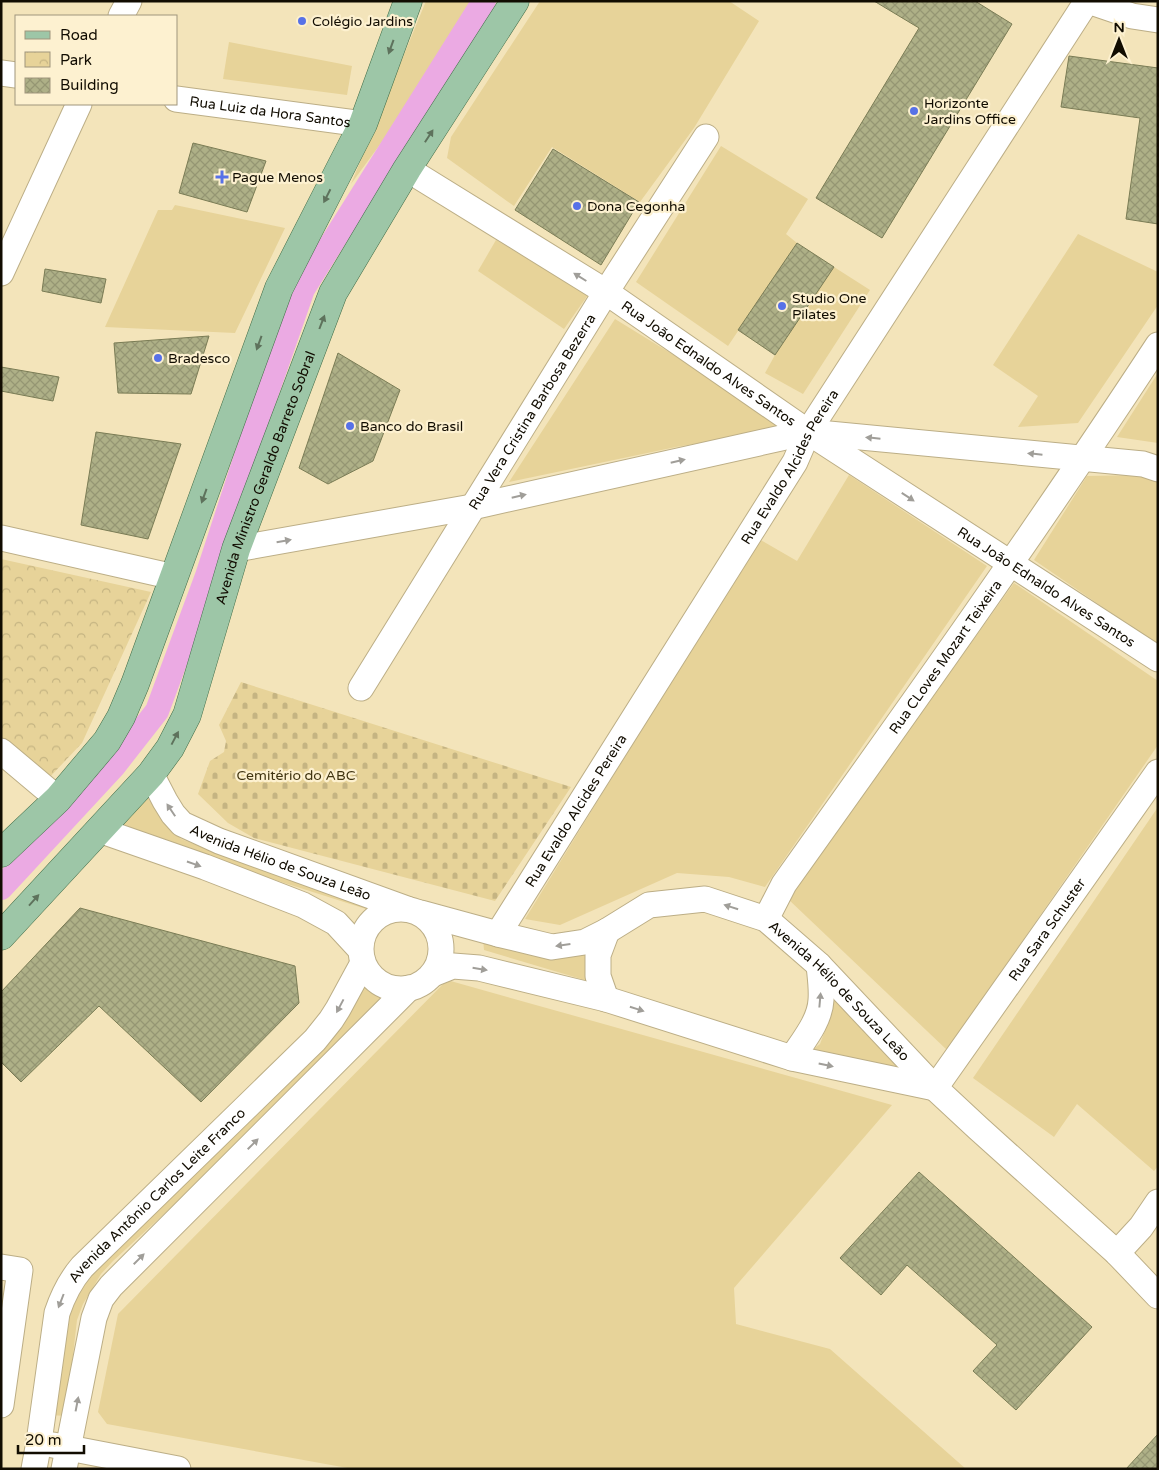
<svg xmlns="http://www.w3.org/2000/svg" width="1159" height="1470" font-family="'Varela Round',sans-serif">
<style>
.grass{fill:#e7d399}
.cemetery{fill:url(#cemetery-stones)}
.park{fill:url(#park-crowns)}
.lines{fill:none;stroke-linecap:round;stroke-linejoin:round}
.canal{stroke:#ebaae3;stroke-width:24}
.building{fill:url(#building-cross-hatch);stroke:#7a7c55}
.minor-casing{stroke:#bcae86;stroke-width:27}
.major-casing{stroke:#416c47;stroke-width:29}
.minor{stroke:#fff;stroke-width:25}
.major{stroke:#9dc6a7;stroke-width:28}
.oneway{fill:#5e725c}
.oneway2{fill:#a09e99}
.poi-dot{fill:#5771e7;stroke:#fdf1d0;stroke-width:2}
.labels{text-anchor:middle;stroke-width:4.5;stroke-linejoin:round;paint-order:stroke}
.poi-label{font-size:14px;fill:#110c01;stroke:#fdf1d0;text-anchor:start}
.street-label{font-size:14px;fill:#110c01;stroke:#fdf1d0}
.park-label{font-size:14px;fill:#403410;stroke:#fdf1d0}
</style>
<defs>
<pattern id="cemetery-stones" width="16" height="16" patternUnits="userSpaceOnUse" patternTransform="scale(1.25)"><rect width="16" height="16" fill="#e7d399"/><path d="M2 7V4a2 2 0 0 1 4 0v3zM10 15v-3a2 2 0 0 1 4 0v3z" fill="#c5b482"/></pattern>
<pattern id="park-crowns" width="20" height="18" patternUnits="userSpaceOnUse" patternTransform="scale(1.25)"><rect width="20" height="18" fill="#e7d399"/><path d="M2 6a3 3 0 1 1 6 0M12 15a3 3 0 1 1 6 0" fill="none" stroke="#c5b482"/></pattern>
<pattern id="building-cross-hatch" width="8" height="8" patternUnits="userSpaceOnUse" patternTransform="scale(1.25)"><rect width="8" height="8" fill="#aeb087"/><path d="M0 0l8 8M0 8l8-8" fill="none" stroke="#959673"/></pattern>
</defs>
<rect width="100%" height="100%" fill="#f3e4ba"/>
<g class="grass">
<path d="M426,1h49l-42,71 -82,112z"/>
<path d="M540,1h189l30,20 -65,107 -54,74 -88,-55 -38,59 -67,-48 4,-21z"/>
<path d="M229,42l123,24 -5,29 -124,-16z"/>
<path d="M721,146l87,53 -22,35 11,9 -69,103 -92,-64z"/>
<path d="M175,205l110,23 -50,105 -130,-6 53,-117h14z"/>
<path d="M1078,234l80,38v33l-80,118 -60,4 20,-31 -45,-31z"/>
<path d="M496,240l92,55 -24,34 -86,-58z"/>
<path d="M834,267l36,23 -67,104 -38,-21 10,-18z"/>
<path d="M615,319l166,102 -1,9 -104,17 -167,35z"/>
<path d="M1158,373v70l-41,-6z"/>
<path d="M849,475l138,91 -222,321 -36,-10 -52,-4 -117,52 -35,-6 234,-380 38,22z"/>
<path d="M1138,475l20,5v165l-124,-85 53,-84z"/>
<path d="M1014,583l144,98v64l-211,305 -159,-151z"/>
<path d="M143,791l15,22 23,26 60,23 128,37 -3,10 -257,-82z"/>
<path d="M1158,807v359l-4,5 -77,-67 -23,33 -81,-59z"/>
<path d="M483,939l108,12 -3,30 -104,-31z"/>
<path d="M360,974l27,16 7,3 -153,150 -128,118 -12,13 -18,30 -6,16 -11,96 -16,-1 24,-128z"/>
<path d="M447,980l445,125 -158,183 2,36 94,25 136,120h-613l-246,-45 -9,-12 20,-98z"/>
<path d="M831,986l77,95 -100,-28 12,-9 12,-32z"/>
</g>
<path class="cemetery" d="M241,682l330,105 -76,114 -241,-63 -26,-15 -30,-29 12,-33 14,-9 2,-11 -7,-16z"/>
<path class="park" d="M1,559l150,33 -69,151 -34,36 -47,-40z"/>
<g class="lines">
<path class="canal" d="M1,888l113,-122 43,-55 50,-135 58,-178 38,-109 181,-288"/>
</g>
<g class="building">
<path d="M874,1h101l37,23 -130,214 -66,-40 103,-170z"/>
<path d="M1069,56l89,12v156l-32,-5 14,-101 -79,-11z"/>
<path d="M193,143l73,18 -19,51 -68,-19z"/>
<path d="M553,149l86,53 -38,63 -86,-55z"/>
<path d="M797,243l37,24 -59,88 -37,-25z"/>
<path d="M45,269l61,10 -5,24 -59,-12z"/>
<path d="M209,336l-18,58 -73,-1 -4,-50z"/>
<path d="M338,353l62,37 -27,71 -45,23 -29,-16z"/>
<path d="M1,367l58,10 -6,24 -52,-10z"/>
<path d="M96,432l85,12 -33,95 -67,-14z"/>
<path d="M80,908l215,58 4,37 -98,99 -102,-96 -78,76 -20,-20v-70z"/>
<path d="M919,1172l173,155 -76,83 -43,-39 24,-26 -90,-80 -26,30 -41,-37z"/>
<path d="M1158,1434v35h-32z"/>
</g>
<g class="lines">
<g class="minor-casing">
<g id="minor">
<path d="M1088,1l44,15 26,4"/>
<path d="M121,16l8,-15"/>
<path d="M1,73l15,2"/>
<path id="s1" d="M176,99l187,25"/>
<path id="s2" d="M407,169l199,123 202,140 350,227"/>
<path d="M1,273l78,-169"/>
<path d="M1,538l173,39"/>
<path d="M236,549l236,-42 336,-75 335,32 15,5"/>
<path id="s3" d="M361,688l245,-396 100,-155"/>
<path d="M1,751l57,48"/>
<path id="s4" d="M151,774l14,27 8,13 9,10 37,17 188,68"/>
<path d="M99,830l106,37 98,38 33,18 24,26"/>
<circle cx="401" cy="949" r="40"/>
<path id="s5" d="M421,913l77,21 54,13 33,-5 22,-11 42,-26 56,-6 61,20 53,46 116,123 43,40 139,125 41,43"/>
<path id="s6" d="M766,919l18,-35c127,-178 254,-356 374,-539"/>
<path id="s7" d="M498,934l297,-472 13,-30 279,-431"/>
<path d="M433,974l20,-8 26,2 127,31 186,59 143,30"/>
<path d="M606,999l-8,-23v-21l9,-24"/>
<path d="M792,1058c11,-17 28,-37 29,-58 1,-12 -1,-24 -2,-35"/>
<path id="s8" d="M935,1088l223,-316"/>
<path d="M1117,1253l24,-26 17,-25"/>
<path d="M1,1267l19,3 -19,135"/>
<path d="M53,1445l125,24"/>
<path id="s9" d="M34,1469l5,-27 18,-129c6,-18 13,-32 25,-46l233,-227 16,-20 7,-11 25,-46"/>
<path d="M64,1469l30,-151 7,-19 10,-13 298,-298"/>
</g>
</g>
<g class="major-casing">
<g id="major">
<path d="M1,853l57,-54 49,-58 14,-24 14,-33 39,-107 105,-289 84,-164 45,-123"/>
<path id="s10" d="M1,936l150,-162 19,-26 17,-33 49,-166 97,-256 74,-124 108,-168"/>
</g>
</g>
<use href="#minor" class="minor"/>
<use href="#major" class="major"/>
</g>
<defs><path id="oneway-solid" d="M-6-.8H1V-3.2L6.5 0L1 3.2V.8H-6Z" transform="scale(1.25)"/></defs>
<g class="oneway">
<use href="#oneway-solid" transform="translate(391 47) rotate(110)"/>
<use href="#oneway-solid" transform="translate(429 136) rotate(-57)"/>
<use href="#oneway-solid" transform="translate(327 196) rotate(117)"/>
<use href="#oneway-solid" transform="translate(322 322) rotate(-69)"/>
<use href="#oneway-solid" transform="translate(259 343) rotate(110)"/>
<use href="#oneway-solid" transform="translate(204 496) rotate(110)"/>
<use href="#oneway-solid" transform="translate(175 738) rotate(-62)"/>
<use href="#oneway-solid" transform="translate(34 900) rotate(-48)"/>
</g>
<g class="oneway2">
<use href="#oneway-solid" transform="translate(580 277) rotate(-148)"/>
<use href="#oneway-solid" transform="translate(873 438) rotate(-174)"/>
<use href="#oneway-solid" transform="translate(1035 454) rotate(-174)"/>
<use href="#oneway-solid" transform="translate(678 461) rotate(-13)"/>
<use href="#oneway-solid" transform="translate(519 496) rotate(-13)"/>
<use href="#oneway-solid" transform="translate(908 497) rotate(33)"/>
<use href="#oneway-solid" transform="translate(284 541) rotate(-10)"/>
<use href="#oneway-solid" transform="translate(171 810) rotate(-124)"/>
<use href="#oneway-solid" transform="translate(194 864) rotate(19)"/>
<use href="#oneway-solid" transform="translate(731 907) rotate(-162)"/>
<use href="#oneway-solid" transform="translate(563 945) rotate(172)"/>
<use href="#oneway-solid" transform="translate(480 969) rotate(9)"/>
<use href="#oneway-solid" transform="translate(820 1000) rotate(-85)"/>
<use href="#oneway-solid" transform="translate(340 1006) rotate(118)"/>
<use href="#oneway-solid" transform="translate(637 1009) rotate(18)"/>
<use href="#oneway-solid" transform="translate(826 1065) rotate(12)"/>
<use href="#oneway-solid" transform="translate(253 1144) rotate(-45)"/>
<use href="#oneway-solid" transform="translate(139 1259) rotate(-45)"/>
<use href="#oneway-solid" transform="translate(61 1301) rotate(111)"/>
<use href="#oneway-solid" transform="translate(77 1404) rotate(-79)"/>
</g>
<g class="poi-dot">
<circle cx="302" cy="21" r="5"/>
<circle cx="914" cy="111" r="5"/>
<path d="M219.5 169.5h5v5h5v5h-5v5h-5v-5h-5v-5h5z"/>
<circle cx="577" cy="206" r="5"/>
<circle cx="782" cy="306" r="5"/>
<circle cx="158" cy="358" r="5"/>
<circle cx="350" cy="426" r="5"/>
</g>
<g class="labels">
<g class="poi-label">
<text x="312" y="26">Colégio Jardins</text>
<text x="924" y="108">Horizonte<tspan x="924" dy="16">Jardins Office</tspan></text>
<text x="232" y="182">Pague Menos</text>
<text x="587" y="211">Dona Cegonha</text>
<text x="792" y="303">Studio One<tspan x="792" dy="16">Pilates</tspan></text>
<text x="168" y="363">Bradesco</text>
<text x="360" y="431">Banco do Brasil</text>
</g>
<g class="street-label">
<text dy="5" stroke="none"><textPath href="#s1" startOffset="95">Rua Luiz da Hora Santos</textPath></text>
<text dy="5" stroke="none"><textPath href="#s2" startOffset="359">Rua João Ednaldo Alves Santos</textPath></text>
<text dy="5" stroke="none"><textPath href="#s3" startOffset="325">Rua Vera Cristina Barbosa Bezerra</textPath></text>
<text dy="5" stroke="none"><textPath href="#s7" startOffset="551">Rua Evaldo Alcides Pereira</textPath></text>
<text dy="5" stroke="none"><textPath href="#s10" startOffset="540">Avenida Ministro Geraldo Barreto Sobral</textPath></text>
<text dy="5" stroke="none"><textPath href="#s2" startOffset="764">Rua João Ednaldo Alves Santos</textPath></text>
<text dy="5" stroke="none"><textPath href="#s6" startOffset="318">Rua CLoves Mozart Teixeira</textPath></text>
<text dy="5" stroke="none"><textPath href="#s7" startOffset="146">Rua Evaldo Alcides Pereira</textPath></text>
<text dy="5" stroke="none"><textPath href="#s4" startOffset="165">Avenida Hélio de Souza Leão</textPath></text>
<text dy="5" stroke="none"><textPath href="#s8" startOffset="194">Rua Sara Schuster</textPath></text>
<text dy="5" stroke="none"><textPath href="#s5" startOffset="466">Avenida Hélio de Souza Leão</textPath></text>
<text dy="5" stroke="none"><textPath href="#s9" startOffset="314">Avenida Antônio Carlos Leite Franco</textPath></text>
</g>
<g class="park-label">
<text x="296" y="780">Cemitério do ABC</text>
</g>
</g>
<rect width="1159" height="1470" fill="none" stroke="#110c01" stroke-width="5"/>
<rect x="15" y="15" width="162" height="90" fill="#fdf1d0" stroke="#9f957d"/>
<rect x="25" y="31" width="25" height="8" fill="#9dc6a7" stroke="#9f957d"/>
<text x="60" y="40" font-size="15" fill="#110c01">Road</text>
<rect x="25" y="52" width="25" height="15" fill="url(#park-crowns)" stroke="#9f957d"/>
<text x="60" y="65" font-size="15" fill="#110c01">Park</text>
<rect x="25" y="78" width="25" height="15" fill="url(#building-cross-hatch)" stroke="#9f957d"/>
<text x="60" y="90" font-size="15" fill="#110c01">Building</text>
<g transform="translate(1119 40)" stroke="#fdf1d0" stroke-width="4" paint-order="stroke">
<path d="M0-4L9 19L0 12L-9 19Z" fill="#110c01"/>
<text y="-8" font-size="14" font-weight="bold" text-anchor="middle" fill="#110c01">N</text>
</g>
<path d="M18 1445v8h66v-8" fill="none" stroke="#110c01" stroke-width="2.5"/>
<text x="25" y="1445" font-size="15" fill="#110c01" stroke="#fdf1d0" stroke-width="4" paint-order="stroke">20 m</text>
</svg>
